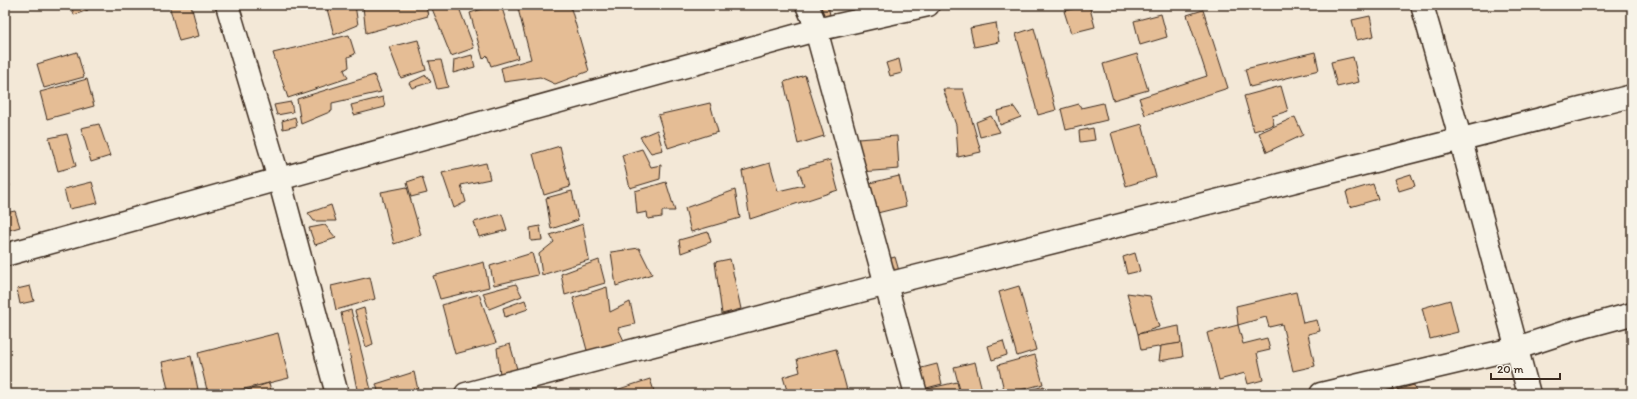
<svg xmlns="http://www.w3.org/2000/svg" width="1637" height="399" font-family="Itim,sans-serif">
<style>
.building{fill:#e5bd95;stroke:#3b2a1e}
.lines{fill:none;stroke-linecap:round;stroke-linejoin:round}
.minor-casing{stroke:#3b2a1e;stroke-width:25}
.tertiary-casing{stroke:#3b2a1e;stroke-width:25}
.minor{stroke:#f7f3e8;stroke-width:22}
.tertiary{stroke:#f7f3e8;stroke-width:22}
</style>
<rect width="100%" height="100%" fill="#f3e8d7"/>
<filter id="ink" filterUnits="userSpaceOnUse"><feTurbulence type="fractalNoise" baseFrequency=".025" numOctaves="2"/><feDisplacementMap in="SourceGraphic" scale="8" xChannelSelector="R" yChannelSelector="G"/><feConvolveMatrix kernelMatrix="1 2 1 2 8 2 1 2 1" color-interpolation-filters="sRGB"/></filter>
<g filter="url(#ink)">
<g class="building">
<path d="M71,5h16l1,5 -14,5z"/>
<path d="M169,5h22l8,31 -20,5z"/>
<path d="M326,5h29l3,20 -24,10z"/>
<path d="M371,5h55l2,11 -62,17 -3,-26z"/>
<path d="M434,5h24l16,43 -23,8 -20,-50z"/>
<path d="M494,5h7l17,53 -27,8 -4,-11 -4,4 -13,-46z"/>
<path d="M517,5h53l19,66 -34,13 -15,-7 -36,5 -3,-14 30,-9z"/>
<path d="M813,5h15l2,10 -14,3z"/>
<path d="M1089,5l6,22 -24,6 -7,-22z"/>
<path d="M1203,10l25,78 -83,27 -6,-17 68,-22 -20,-61z"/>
<path d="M1161,14l6,23 -27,8 -6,-24z"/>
<path d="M1370,16l4,20 -17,4 -5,-20z"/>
<path d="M996,23l3,19 -25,5 -4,-19z"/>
<path d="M1034,28l22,82 -18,5 -22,-81z"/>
<path d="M349,35l6,19 -7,3 1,10 -5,3 4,8 -60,20 -15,-45z"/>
<path d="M418,40l8,30 -25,8 -12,-31z"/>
<path d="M77,52l7,25 -40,11 -7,-24z"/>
<path d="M1315,52l4,18 -69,17 -5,-18z"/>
<path d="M1137,54l11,36 -35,10 -10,-36z"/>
<path d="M472,55l3,12 -22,6 1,-13z"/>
<path d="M1353,57l6,25 -22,5 -6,-25z"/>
<path d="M899,59l3,14 -12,3 -4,-13z"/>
<path d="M441,60l7,27 -11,2 -8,-28z"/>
<path d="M374,75l7,17 -49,11v8l-31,13 -4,-25z"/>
<path d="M426,75l5,7 -19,6 -3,-5z"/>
<path d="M805,75l19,61 -26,8 -14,-62z"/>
<path d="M87,79l7,27 -47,13 -7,-27z"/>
<path d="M1281,86l7,25 -16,5 2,9 -20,6 -10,-35z"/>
<path d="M943,89h20l18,63 -23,5 -2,-32z"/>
<path d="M383,97l2,10 -31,8 -3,-10z"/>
<path d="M291,102l2,10 -16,3 -3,-10z"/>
<path d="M710,103l8,29 -50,16 -10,-33z"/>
<path d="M1103,103l4,17 -41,10 -5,-21 18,-5 2,4z"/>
<path d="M1014,107l7,10 -21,8 -3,-14z"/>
<path d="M991,116l9,16 -20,5 -4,-15z"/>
<path d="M295,117l2,9 -14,3 -1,-8z"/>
<path d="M1295,117l8,18 -36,17 -8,-19z"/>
<path d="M99,124l11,32 -19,6 -10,-34z"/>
<path d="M1142,124l14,53 -30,9 -15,-53z"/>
<path d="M1093,128l2,12 -15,2 -1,-11z"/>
<path d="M657,130l6,20 -12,3 -11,-16z"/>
<path d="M67,134l9,32 -18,5 -9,-33z"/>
<path d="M897,136l2,33 -38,3 -3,-33z"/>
<path d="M560,146l10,41 -26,8 -11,-41z"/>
<path d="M642,149l9,18 10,-2 -1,14 -30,9 -8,-33z"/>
<path d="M830,160l8,30 -88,29 -8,-48 28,-8 8,28 26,-6 -6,-16z"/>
<path d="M486,163l4,16 -29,6 5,17 -12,6 -12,-35z"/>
<path d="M7,174l3,12 -5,1v-12z"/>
<path d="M1411,174l4,12 -16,5 -4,-12z"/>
<path d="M899,176l7,30 -37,9 -7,-30z"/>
<path d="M422,177l5,16 -16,4 -4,-15z"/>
<path d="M92,182l6,21 -29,6 -5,-20z"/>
<path d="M666,182l9,29h-13v6l-14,2 -1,-7 -10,2 -2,-23z"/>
<path d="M1373,184l5,15 -28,8 -4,-15z"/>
<path d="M407,187l14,48 -27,9 -13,-52z"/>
<path d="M735,190l5,28 -49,14 -6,-24z"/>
<path d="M572,191l6,29 -27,9 -5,-31z"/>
<path d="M331,205l5,16h-22l-6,-8z"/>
<path d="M15,211l5,16 -14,4 -1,-18z"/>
<path d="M502,214l5,16 -28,7 -5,-15z"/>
<path d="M583,224l6,36 -47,15 -3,-21 15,-12 -4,-7z"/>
<path d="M325,225l11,13 -21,7 -6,-17z"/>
<path d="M540,226l2,14 -11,1 -1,-13z"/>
<path d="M708,232l3,10 -30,11 -2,-13z"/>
<path d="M639,248l13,26 -36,12 -5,-34z"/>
<path d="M532,253l6,22 -44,10 -4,-19z"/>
<path d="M1135,253l5,18 -13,3 -4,-17z"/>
<path d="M895,257l4,14 -12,3 -3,-14z"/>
<path d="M730,259l11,50 -19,5 -7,-52z"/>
<path d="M599,260l6,23 -40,12 -4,-21z"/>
<path d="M484,262l5,25 -49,12 -7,-23z"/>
<path d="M370,277l5,22 -39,11 -5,-24z"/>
<path d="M516,284l6,12 -33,13 -6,-16z"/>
<path d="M30,286l4,15 -14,3 -3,-15z"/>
<path d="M1019,286l17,64 -19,6 -18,-64z"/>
<path d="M607,287l3,25 20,-10 5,22 -17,4 8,17 -38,9 -15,-56z"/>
<path d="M1296,292l7,31 14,-3 3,11 -12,3 7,32 -22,5 -11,-47 -13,3 -3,-10 -28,8 -2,-19z"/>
<path d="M1127,293l23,3 9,31 -21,7z"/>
<path d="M479,294l17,49 -41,11 -13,-49z"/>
<path d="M525,300l3,9 -23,8 -2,-9z"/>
<path d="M1450,300l8,32 -28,7 -8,-31z"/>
<path d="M364,308l9,36 -7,3 -11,-36z"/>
<path d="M351,310l21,84h-14l-17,-81z"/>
<path d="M1238,325l5,19 24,-6 3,12 -13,3 6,27 -15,4 -3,-11 -26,7 -12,-47z"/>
<path d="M1179,326l2,17 -40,7 -3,-16z"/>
<path d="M278,333l11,45 -65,16h-16l-10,-41z"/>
<path d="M1003,341l4,14 -15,5 -4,-14z"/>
<path d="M1181,343l2,14 -24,4 2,-15z"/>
<path d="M510,344l7,25 -17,6 -3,-27z"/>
<path d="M836,349l12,45h-60l-5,-17 17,-5 -3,-13z"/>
<path d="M1035,355l8,29 -38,10 -7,-29z"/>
<path d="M191,356l8,38h-30l-7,-32z"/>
<path d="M975,362l8,32h-22l-7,-27z"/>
<path d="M937,364l5,20 -23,6 -5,-20z"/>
<path d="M414,372l5,22h-40l-3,-10z"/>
<path d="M650,379l5,15h-48v-1z"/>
<path d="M957,382l3,12h-41l-1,-3z"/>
<path d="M269,383l3,11h-37z"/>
<path d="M1414,385l2,9h-34z"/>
<path d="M1044,386l2,8h-29z"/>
<path d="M60,390l1,4h-17z"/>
</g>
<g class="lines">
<g class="minor-casing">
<g id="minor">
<path d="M227,5l52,174 58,215"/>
<path d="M807,5l6,14 103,375"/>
<path d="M5,255l811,-225 112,-25"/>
<path d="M466,394l421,-110 745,-188"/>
<path d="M1321,394l196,-46 52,-17 63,-17"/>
</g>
</g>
<g class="tertiary-casing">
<path id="tertiary" d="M1422,5l39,136 68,253"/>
</g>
<use href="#minor" class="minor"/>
<use href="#tertiary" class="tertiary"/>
</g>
</g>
<rect width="1637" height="399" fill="none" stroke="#f7f3e8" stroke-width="20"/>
<rect x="10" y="10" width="1617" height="379" fill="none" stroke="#3b2a1e" stroke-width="1.5" filter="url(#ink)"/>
<path d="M1491 373v6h69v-6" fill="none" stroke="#3b2a1e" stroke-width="2"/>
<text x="1497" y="373" font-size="12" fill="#3b2a1e" stroke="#f7f3e8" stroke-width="3" paint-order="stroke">20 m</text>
</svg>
